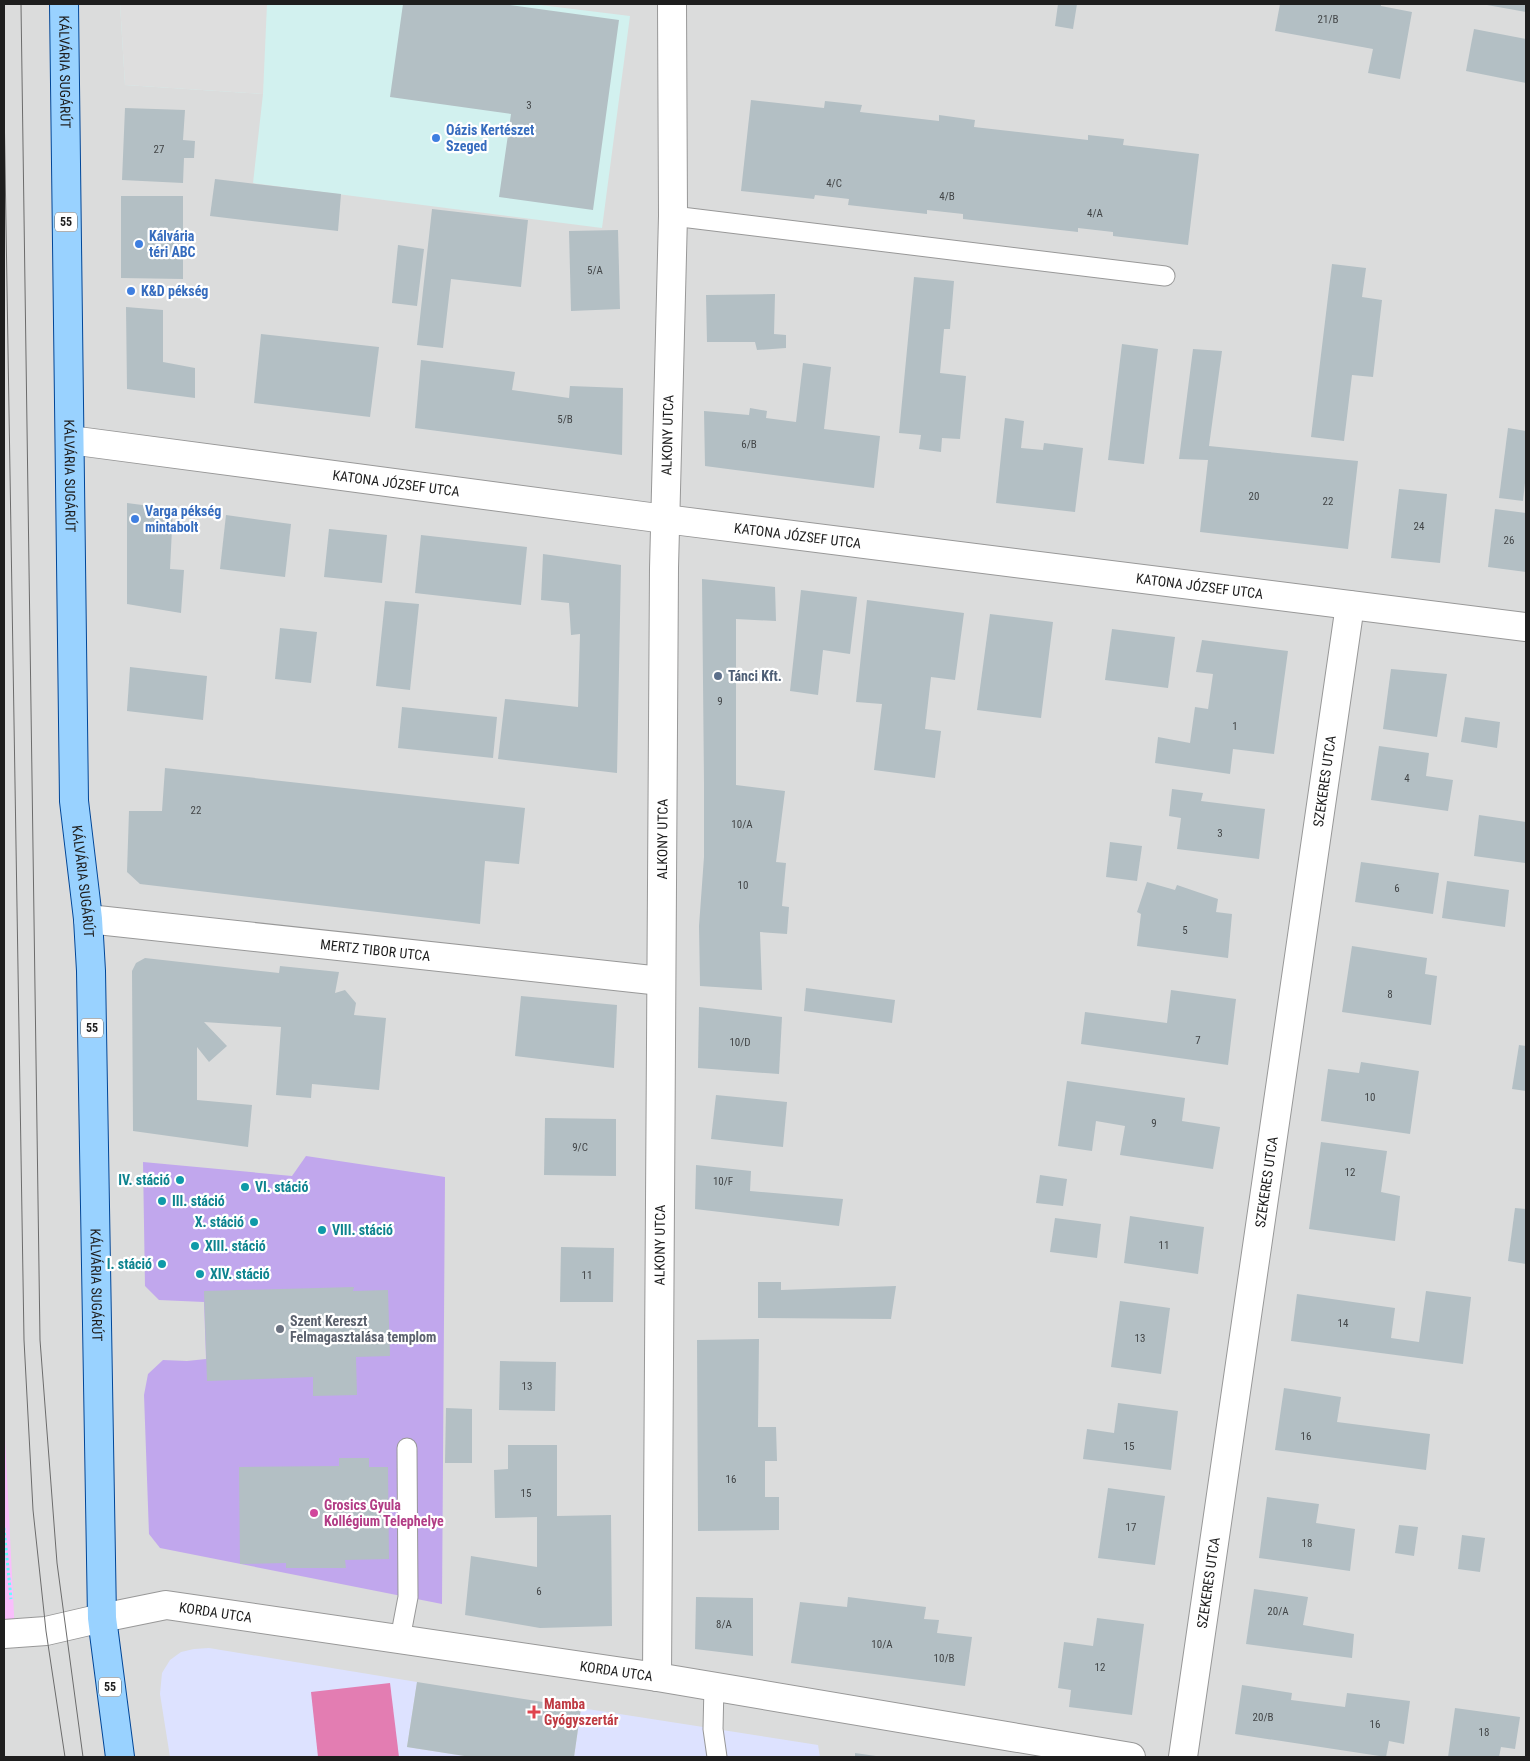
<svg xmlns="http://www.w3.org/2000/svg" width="1530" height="1761" font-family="'Roboto Condensed',sans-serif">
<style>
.residential{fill:#dbdcdc}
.commercial{fill:#d2f1ef}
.education{fill:#dde2ff}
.grass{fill:#c1a7ed}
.park{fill:#f9befc}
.pitch{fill:#e37db2}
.parking{fill:#dedede}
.building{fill:#b3bfc4}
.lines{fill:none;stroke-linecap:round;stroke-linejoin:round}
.service-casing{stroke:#989898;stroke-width:21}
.minor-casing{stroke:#989898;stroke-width:30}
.tertiary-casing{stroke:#989898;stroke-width:30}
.primary-casing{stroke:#004698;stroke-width:30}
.path{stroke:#65fffb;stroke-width:3;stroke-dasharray:2.5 2.5;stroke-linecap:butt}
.service{stroke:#fff;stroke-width:19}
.minor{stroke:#fff;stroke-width:28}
.tertiary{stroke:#fff;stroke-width:28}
.primary{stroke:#99d2ff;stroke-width:28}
.tram{stroke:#6c6c6c;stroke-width:1}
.shop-dot{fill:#3f7fe0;stroke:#fff;stroke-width:2}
.service-dot{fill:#5c6f8a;stroke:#fff;stroke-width:2}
.culture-dot{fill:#0f9aa8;stroke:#fff;stroke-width:2}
.worship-dot{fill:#6b7280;stroke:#fff;stroke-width:2}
.hotel-dot{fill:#d1479c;stroke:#fff;stroke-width:2}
.health-dot{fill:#e0444e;stroke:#fff;stroke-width:2}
.labels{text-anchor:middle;stroke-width:4.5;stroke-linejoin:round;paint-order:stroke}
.number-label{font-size:11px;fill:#434648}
.shield{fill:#fff;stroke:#626262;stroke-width:1}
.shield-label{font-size:12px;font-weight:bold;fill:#1e1e1e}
.street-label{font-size:14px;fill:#1e1e1e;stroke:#fff}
.shop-label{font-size:14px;font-weight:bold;fill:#366cbe;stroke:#fff;text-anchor:start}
.service-label{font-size:14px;font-weight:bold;fill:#4e5e75;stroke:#fff;text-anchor:start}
.culture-label{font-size:14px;font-weight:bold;fill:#0d838f;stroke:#fff;text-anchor:start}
.worship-label{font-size:14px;font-weight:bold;fill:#5b616d;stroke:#fff;text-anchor:start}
.hotel-label{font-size:14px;font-weight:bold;fill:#b23c85;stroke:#fff;text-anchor:start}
.health-label{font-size:14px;font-weight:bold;fill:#be3a42;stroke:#fff;text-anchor:start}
</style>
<rect width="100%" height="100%" fill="#e4e9f0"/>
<rect class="residential" x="4" y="4" width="1522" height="1753"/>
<path class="commercial" d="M120,4h412l98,12 -28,212 -349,-45 10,-89 -138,-9z"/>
<g class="education">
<path d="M209,1648l208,34 -10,65 64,10h-301l-10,-63 2,-21 8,-13 11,-8 13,-3z"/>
<path d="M581,1708l237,37 2,12h-246z"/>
</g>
<path class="grass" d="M306,1156l139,21 -3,427 -282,-56 -11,-14 -5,-139 4,-21 15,-14 24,1 19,-2 -2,-57 -45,-2 -14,-14 -2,-124 149,14z"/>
<path class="park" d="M4,1419l11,215h-11z"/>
<path class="pitch" d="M390,1683l9,74h-81l-7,-65z"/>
<path class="parking" d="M120,4h147l-4,90 -138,-9z"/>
<g class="building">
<path d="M403,4h99l117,16 -26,190 -94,-13 12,-83 -121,-17z"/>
<path d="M1058,4h19l-4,25 -18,-3z"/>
<path d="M1280,4h101v2l31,6 -12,67 -32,-6 5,-24 -98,-18z"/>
<path d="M1487,4h39v8l-39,-7z"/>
<path d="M1474,29l52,10v44l-60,-12z"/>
<path d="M751,100l73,8 1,-7 37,4 -2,7 79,9v-6l36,5 -1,7 114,13v-5l36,4 -1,6 76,9 -11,91 -75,-9v-4l-35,-4v4l-115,-13v-5l-36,-4v4l-79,-9 1,-6 -34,-4 -1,4 -73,-8z"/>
<path d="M125,108l60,2 -2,30 12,1 -1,17h-10l-1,25 -61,-3z"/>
<path d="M215,179l126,15 -3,37 -128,-15z"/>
<path d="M121,196h62v83l-62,-1z"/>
<path d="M432,209l96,11 -7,67 -70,-8 -8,69 -26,-3z"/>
<path d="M618,230l2,79 -49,2 -2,-80z"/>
<path d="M398,245l26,4 -7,57 -25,-3z"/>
<path d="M1332,264l34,4 -4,29 20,3 -9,77 -21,-2 -8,66 -33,-4z"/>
<path d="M914,277l40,4 -4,48h-6l-4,44 26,3 -6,63 -18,-1 -1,14 -22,-3 2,-14 -22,-2z"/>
<path d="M775,294l-1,40 12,1v13l-29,2 -2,-8h-48l-1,-47z"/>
<path d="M126,307l37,3v52l32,6v30l-68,-9z"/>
<path d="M261,334l118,13 -9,70 -116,-14z"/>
<path d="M1122,344l36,5 -14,115 -36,-4z"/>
<path d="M1193,349l29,2 -13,95 149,15 -10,88 -148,-17 8,-72 -29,-1z"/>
<path d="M421,360l94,12 -3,18 57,8 1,-12 53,2 -1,67 -207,-27z"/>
<path d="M803,363l28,4 -7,62 56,7 -6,52 -169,-22 -1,-55 45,4 1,-7 17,3 -1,7 30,4z"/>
<path d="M1005,418l19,3 -3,27 22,2 1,-7 39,5 -8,64 -79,-9z"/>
<path d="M1508,428l18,3v43l-3,27 -24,-3z"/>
<path d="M1399,489l48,5 -7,69 -49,-5z"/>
<path d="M127,503l46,6 -3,60 14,1 -3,43 -54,-9z"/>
<path d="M1495,509l31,4v59l-38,-5z"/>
<path d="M226,515l65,9 -6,53 -65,-8z"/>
<path d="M329,529l58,6 -5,48 -58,-6z"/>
<path d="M421,535l106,12 -6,58 -106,-12z"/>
<path d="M543,554l78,11 -4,208 -119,-14 7,-60 73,8 2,-73 -9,1 -2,-32 -28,-3z"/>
<path d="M702,579l73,8 1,34 -40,-2v166l49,6 -9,71 10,1 -4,43 7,1 -2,27 -27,-2 2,58 -62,-4 -1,-60 5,-69v-75z"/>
<path d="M801,590l56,7 -7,57 -27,-4 -5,45 -28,-4z"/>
<path d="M867,600l97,13 -9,67 -24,-3 -6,52 16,2 -6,47 -61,-8 8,-66 -26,-2z"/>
<path d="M385,601l34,3 -9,86 -34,-4z"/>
<path d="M990,614l63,8 -12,96 -64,-8z"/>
<path d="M280,628l37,4 -6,51 -36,-4z"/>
<path d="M1112,629l63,8 -7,51 -63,-8z"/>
<path d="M1202,640l86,11 -14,103 -41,-5 -3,25 -75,-11 3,-26 32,6 5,-36 13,2 5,-35 -17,-2z"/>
<path d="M130,667l77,9 -4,44 -76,-9z"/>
<path d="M1391,669l56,5 -10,63 -54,-8z"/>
<path d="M402,707l95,10 -4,41 -95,-10z"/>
<path d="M1465,717l35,5 -3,26 -36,-6z"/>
<path d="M1379,746l50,7 -3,23 27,4 -5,31 -77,-11z"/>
<path d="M165,768l360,40 -6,56 -34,-3 -5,63 -340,-40 -13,-12 2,-61h33z"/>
<path d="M1172,789l31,4 -2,8 64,8 -6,50 -82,-10 4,-31 -12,-2z"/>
<path d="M1479,815l47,7 -1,41 -51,-7z"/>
<path d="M1110,842l32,4 -5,35 -31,-4z"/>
<path d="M1361,862l78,11 -6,41 -78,-12z"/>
<path d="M1447,881l62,9 -4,37 -63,-9z"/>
<path d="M1147,882l28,8 2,-5 41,14 -2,13 16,2 -4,44 -91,-12 4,-32 -4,-2z"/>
<path d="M1352,946l75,12 -2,16 12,2 -6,49 -89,-13z"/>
<path d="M145,958l134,15 1,-7 59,6 -4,21 10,-3 11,13 -2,12 32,3 -7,72 -67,-6 -1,14 -35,-3 5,-68 -77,-5 23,24 -18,16 -12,-15v53l55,5 -4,42 -115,-16 -1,-160 4,-8z"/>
<path d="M806,988l89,12 -3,23 -88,-12z"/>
<path d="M1171,990l65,9 -8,66 -147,-21 4,-32 82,11z"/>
<path d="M521,996l96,9 -3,63 -99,-12z"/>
<path d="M699,1007l83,10 -3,57 -81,-6z"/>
<path d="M1519,1045l7,1v45l-14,-2z"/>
<path d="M1361,1062l58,9 -9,63 -89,-13 7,-52 31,4z"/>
<path d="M1067,1081l118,17 -3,23 38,6 -7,42 -93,-14 5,-29 -29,-5 -4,30 -34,-5z"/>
<path d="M716,1095l71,7 -4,45 -72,-8z"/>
<path d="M545,1118l71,1v57l-72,-1z"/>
<path d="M1321,1142l66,9 -6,41 19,4 -5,45 -86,-12z"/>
<path d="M696,1165l55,6 -1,20 93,8 -4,27 -144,-17z"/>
<path d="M1040,1175l27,4 -4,27 -27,-3z"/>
<path d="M1515,1208l11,1v55l-18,-3z"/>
<path d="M1130,1216l74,11 -6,47 -74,-11z"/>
<path d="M1055,1218l46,6 -4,34 -47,-6z"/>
<path d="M561,1247l53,1 -1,54h-53z"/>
<path d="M758,1282h23v8l115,-4 -5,33 -133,-1z"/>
<path d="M354,1287l-1,4 35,-1 2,66 -34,1 1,38 -44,1v-19l-106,4 -3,-90z"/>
<path d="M1426,1291l45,6 -8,67 -172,-23 6,-47 98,14 -4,30 28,4z"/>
<path d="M1120,1301l50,7 -9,66 -50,-7z"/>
<path d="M759,1339l-1,88h18l1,34h-12v36h14v33l-81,1 -1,-191z"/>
<path d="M500,1361l56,1 -1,49 -56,-1z"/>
<path d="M1284,1388l57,9 -4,25 93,12 -4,36 -151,-20z"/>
<path d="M1118,1403l60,8 -7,59 -88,-11 4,-30 27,4z"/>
<path d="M446,1408l26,1v54h-27z"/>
<path d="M508,1445h49v71l54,-1 1,111 -72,2 -75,-13 6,-59 66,11v-50l-42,1 -1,-48 14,-1z"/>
<path d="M339,1458h30v9h19l1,92 -44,1 1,8h-60v-5l-46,1 -1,-97 100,-1z"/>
<path d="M1108,1488l57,8 -10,69 -57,-7z"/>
<path d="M1267,1497l52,7 -3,19 39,6 -5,42 -91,-13z"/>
<path d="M1399,1525l19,2 -4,29 -19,-3z"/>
<path d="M1462,1535l23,3 -5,34 -22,-3z"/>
<path d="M1254,1589l54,8 -5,28 51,9 -2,24 -106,-14z"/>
<path d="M696,1597l57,1v58l-58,-7z"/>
<path d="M848,1597l78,10 -2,12 15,1 -2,13 35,4 -7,49 -174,-23 9,-61 47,5z"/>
<path d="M1097,1618l47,6 -12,91 -63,-8 2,-17 -13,-2 6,-46 29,4z"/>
<path d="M417,1682l164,26 -7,49h-103l-64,-10z"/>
<path d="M1242,1685l50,8 -1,7 54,7 2,-14 63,8 -6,43 -15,-3 -3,16 -151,-23z"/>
<path d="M1455,1708l65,9 -5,32 -14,-2 -2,10h-51z"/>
<path d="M855,1753l21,3v1h-21z"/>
</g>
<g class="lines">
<g class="service-casing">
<g id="service">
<path d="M673,216l492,60"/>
<path d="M400,1639l8,-42 -1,-149"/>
<path d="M714,1686l-1,43 4,28"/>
</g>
</g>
<g class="minor-casing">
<g id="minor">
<path id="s1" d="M88,919l573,62"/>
<path id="s2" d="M4,1634l42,-3 56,-13 64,-13 491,72 474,80"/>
<path id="s3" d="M657,1677l7,-1109 9,-352 -1,-212"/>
<path id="s4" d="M1183,1757l167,-1152"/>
</g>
</g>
<g class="tertiary-casing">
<g id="tertiary">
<path id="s5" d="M70,440l595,79 861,108"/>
</g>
</g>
<g class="primary-casing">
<g id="primary">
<path id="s6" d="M64,4l10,797 14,118 3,52 11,647 18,139"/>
</g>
</g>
<path class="path" d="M4,1528l7,71"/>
<use href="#service" class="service"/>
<use href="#minor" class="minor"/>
<use href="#tertiary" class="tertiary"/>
<use href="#primary" class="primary"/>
<g class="tram">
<path d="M21,4l19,1336 17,223 26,194"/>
<path d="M4,101l20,1239 9,170 13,121 19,126"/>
</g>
</g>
<g class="shop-dot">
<circle cx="436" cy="138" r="5"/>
<circle cx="139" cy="244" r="5"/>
<circle cx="131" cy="291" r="5"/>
<circle cx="135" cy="519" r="5"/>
</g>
<circle class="service-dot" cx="718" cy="676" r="5"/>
<g class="culture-dot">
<circle cx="180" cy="1180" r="5"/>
<circle cx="245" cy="1187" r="5"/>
<circle cx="162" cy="1201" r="5"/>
<circle cx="254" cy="1222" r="5"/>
<circle cx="322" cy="1230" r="5"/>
<circle cx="195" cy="1246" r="5"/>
<circle cx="162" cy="1264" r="5"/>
<circle cx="200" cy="1274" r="5"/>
</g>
<circle class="worship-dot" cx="280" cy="1329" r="5"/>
<circle class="hotel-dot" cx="314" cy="1513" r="5"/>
<path class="health-dot" d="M531.5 1704.5h5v5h5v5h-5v5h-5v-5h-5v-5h5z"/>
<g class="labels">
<g class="number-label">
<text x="1328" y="23">21/B</text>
<text x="529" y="109">3</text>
<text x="159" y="153">27</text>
<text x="834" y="187">4/C</text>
<text x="947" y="200">4/B</text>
<text x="1095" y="217">4/A</text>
<text x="595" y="274">5/A</text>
<text x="565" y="423">5/B</text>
<text x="749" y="448">6/B</text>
<text x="1254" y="500">20</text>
<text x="1328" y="505">22</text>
<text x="1419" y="530">24</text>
<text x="1509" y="544">26</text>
<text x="720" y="705">9</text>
<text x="1235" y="730">1</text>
<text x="1407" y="782">4</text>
<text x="196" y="814">22</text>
<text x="742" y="828">10/A</text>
<text x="1220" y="837">3</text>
<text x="743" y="889">10</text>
<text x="1397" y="892">6</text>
<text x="1185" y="934">5</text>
<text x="1390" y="998">8</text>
<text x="1198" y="1044">7</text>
<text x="740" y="1046">10/D</text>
<text x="1370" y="1101">10</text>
<text x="1154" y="1127">9</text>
<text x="580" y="1151">9/C</text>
<text x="1350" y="1176">12</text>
<text x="723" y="1185">10/F</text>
<text x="1164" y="1249">11</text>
<text x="587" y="1279">11</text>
<text x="1343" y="1327">14</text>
<text x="1140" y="1342">13</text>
<text x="527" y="1390">13</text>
<text x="1306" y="1440">16</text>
<text x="1129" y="1450">15</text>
<text x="731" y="1483">16</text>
<text x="526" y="1497">15</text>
<text x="1131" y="1531">17</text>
<text x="1307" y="1547">18</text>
<text x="539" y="1595">6</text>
<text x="1278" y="1615">20/A</text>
<text x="724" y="1628">8/A</text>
<text x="882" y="1648">10/A</text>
<text x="944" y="1662">10/B</text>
<text x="1100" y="1671">12</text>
<text x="1263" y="1721">20/B</text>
<text x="1375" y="1728">16</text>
<text x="1484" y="1736">18</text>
</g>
<g class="shield">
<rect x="55" y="212.5" width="22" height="19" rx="4"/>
<rect x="81" y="1018.5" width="22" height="19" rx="4"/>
<rect x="99" y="1677.5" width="22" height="19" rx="4"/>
</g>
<g class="shield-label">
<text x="66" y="226">55</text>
<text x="92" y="1032">55</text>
<text x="110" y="1691">55</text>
</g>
<g class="street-label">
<text dy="5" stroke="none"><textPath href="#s6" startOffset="68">KÁLVÁRIA SUGÁRÚT</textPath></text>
<text dy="5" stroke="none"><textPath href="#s3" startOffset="1242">ALKONY UTCA</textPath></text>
<text dy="5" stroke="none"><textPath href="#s6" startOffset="472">KÁLVÁRIA SUGÁRÚT</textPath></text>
<text dy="5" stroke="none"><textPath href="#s5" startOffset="329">KATONA JÓZSEF UTCA</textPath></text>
<text dy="5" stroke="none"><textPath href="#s5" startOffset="734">KATONA JÓZSEF UTCA</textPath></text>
<text dy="5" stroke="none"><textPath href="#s5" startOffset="1139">KATONA JÓZSEF UTCA</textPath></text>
<text dy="5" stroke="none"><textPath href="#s4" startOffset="986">SZEKERES UTCA</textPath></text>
<text dy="5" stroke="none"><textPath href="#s3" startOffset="838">ALKONY UTCA</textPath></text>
<text dy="5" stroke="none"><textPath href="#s6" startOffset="878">KÁLVÁRIA SUGÁRÚT</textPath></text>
<text dy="5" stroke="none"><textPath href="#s1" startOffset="289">MERTZ TIBOR UTCA</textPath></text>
<text dy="5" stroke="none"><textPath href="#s4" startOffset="581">SZEKERES UTCA</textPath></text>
<text dy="5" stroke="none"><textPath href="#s3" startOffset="432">ALKONY UTCA</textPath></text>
<text dy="5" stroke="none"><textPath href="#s6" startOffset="1282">KÁLVÁRIA SUGÁRÚT</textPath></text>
<text dy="5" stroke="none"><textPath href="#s4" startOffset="176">SZEKERES UTCA</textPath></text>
<text dy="5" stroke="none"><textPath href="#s2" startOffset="215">KORDA UTCA</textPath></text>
<text dy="5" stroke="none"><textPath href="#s2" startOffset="620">KORDA UTCA</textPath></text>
</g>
<g class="shop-label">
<text x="446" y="135">Oázis Kertészet<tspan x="446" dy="16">Szeged</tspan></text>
<text x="149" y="241">Kálvária<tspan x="149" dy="16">téri ABC</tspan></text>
<text x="141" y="296">K&amp;D pékség</text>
<text x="145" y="516">Varga pékség<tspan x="145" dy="16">mintabolt</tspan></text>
</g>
<g class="service-label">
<text x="728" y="681">Tánci Kft.</text>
</g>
<g class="culture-label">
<text x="170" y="1185" text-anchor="end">IV. stáció</text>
<text x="255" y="1192">VI. stáció</text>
<text x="172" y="1206">III. stáció</text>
<text x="244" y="1227" text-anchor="end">X. stáció</text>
<text x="332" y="1235">VIII. stáció</text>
<text x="205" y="1251">XIII. stáció</text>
<text x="152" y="1269" text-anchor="end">I. stáció</text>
<text x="210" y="1279">XIV. stáció</text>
</g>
<g class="worship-label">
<text x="290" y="1326">Szent Kereszt<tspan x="290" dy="16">Felmagasztalása templom</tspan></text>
</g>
<g class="hotel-label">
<text x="324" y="1510">Grosics Gyula<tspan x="324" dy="16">Kollégium Telephelye</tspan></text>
</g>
<g class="health-label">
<text x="544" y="1709">Mamba<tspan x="544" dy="16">Gyógyszertár</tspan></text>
</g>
</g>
<rect width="1530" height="1761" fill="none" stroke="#1e1e1e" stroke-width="10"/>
</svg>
